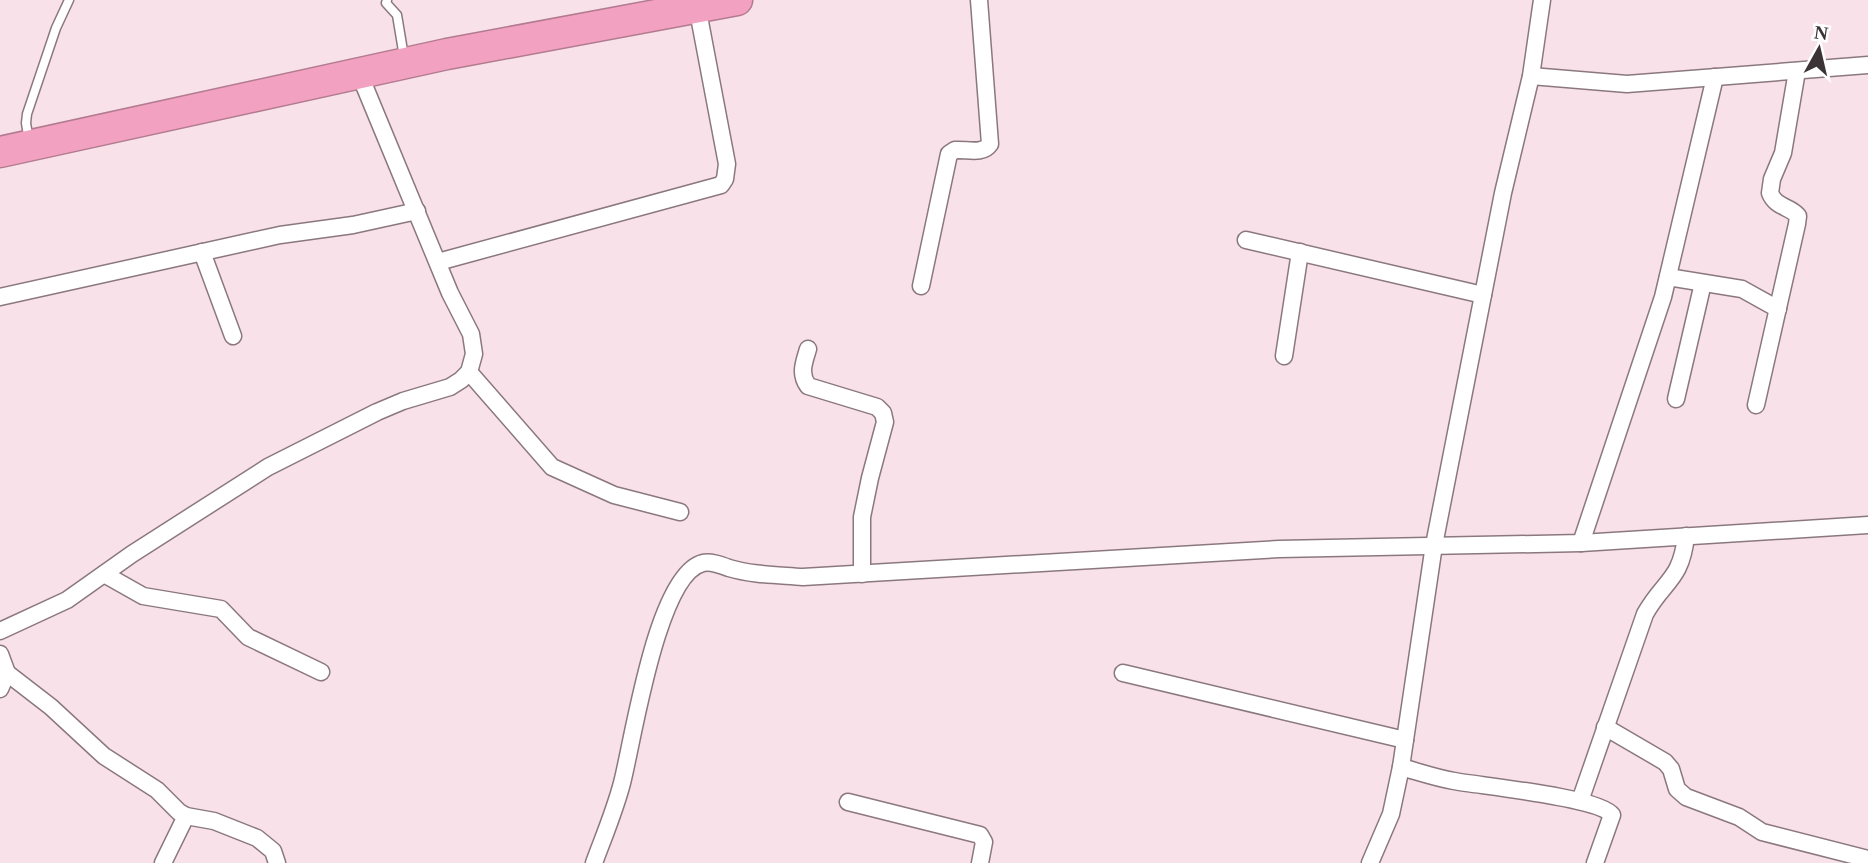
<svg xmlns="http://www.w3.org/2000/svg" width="1868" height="863" font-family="'Times New Roman',serif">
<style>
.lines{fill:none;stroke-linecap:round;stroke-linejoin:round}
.lane-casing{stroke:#8b787e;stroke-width:11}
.street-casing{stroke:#8b787e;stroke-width:19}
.highway-casing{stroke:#b27b8f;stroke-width:33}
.lane{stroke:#fff;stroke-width:8}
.street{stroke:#fff;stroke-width:16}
.highway{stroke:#f2a2c0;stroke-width:30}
</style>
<rect width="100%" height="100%" fill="#f8e1e9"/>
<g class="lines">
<g class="lane-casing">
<g id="lane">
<path d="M387,0l-1,3 11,12 6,36"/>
<path d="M29,141l-3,-18 1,-9 29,-86 13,-28"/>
</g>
</g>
<g class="street-casing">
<g id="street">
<path d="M1531,76l96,8 241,-19"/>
<path d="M1246,240l237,55"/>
<path d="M202,252l31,84"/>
<path d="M438,262l283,-77 4,-6 2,-15 -30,-158"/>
<path d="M1668,277l74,12 36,20"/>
<path d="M921,286l28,-132 6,-4c11,-1 28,5 35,-6l-11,-144"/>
<path d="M0,297l280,-62 73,-10 64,-14"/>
<path d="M808,349c-4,14 -9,24 0,37l69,21 6,6 2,9 -15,56 -8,39v57"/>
<path d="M1284,356l16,-104"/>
<path d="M469,372l83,95 62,28 66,17"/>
<path d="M1676,399l27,-116"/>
<path d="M1756,405l41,-181 1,-8c-8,-10 -22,-8 -28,-23l2,-14 11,-26 14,-82"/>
<path d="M1581,543l82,-246 52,-220"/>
<path d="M104,574l39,22 78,13 27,28 73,35"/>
<path d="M0,631l67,-31 65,-46 136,-87 109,-55 26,-11 47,-14 11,-7 8,-8 5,-18 -3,-20 -21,-41 -91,-220"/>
<path d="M0,654l7,19 -7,16"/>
<path d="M7,673l44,34 53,49 53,34 22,22 7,4 28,5 43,17 16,13 4,12"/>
<path d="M1123,673l282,67"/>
<path d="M1605,727l60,35 6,7 6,20 9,8 53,20 23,15 106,27"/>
<path d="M1401,767c18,5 35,11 53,14 27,5 145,16 158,34l-17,48"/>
<path d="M1580,801l65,-187c19,-34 36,-33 41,-78"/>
<path d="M848,802l132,33 4,7 -4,21"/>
<path d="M163,863l23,-47"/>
<path d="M594,863c10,-27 21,-53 28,-80 11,-42 35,-209 81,-220 7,-2 18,2 26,5 23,7 49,7 74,9l476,-28 302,-6 287,-18"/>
<path d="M1370,863l21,-49 10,-47 33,-222 69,-352 28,-117 11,-76"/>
</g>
</g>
<g class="highway-casing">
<path id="highway" d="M0,152l447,-98 290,-54"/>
</g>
<use href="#lane" class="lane"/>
<use href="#street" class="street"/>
<use href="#highway" class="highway"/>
</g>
<g transform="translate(1819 49) rotate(8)" stroke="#ffffff" stroke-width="5" paint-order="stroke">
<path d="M0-5L12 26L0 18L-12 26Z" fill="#3b3335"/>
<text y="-10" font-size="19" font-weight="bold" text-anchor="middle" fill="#3b3335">N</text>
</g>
</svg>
